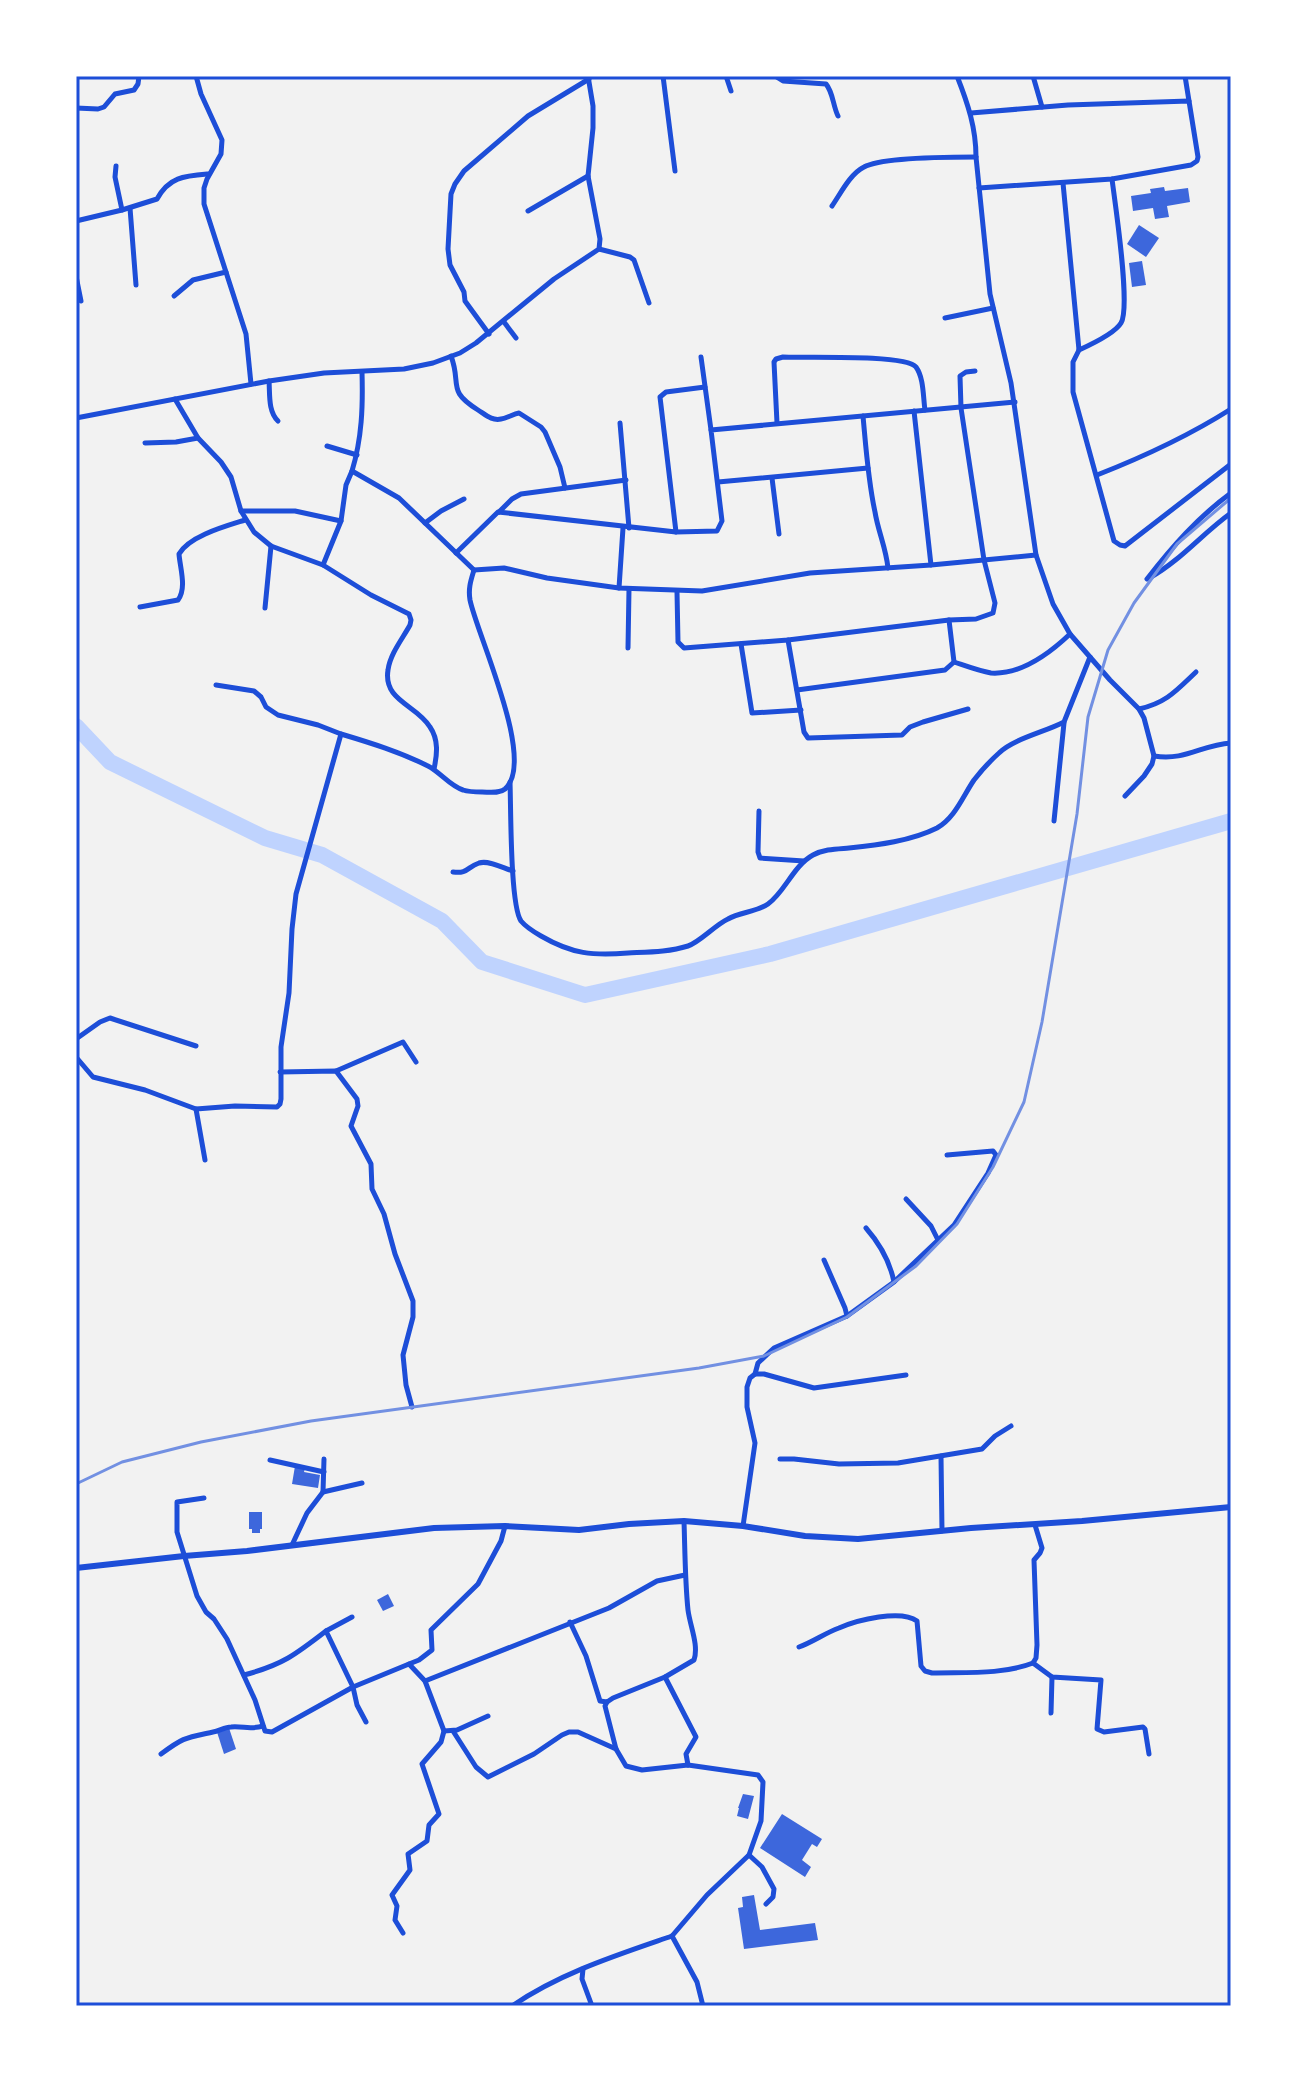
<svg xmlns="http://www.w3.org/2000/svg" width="1307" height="2082" font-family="Roboto,sans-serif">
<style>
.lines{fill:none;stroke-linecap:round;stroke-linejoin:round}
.river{stroke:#bfd3fe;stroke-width:16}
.building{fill:#3d67dc}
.minor{stroke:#1d4ed8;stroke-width:5}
.tertiary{stroke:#1d4ed8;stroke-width:6}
.rail{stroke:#7290e2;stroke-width:3}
.neatline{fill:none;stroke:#1d4ed8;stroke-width:3}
</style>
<rect width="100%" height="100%" fill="#f2f2f2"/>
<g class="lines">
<path class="river" d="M76,726l34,36 155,76 57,17 120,66 40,41 103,33 185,-41 461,-133"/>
</g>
<g class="building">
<path d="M1164,187l1,4 23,-3 2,14 -23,4 2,11 -14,2 -2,-11 -20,3 -2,-15 20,-3 -1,-4z"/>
<path d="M1139,225l20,13 -13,19 -19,-13z"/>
<path d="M1142,261l4,24 -14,2 -3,-24z"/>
<path d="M295,1466l10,2 -1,4 16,3 -2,13 -26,-4z"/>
<path d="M249,1512h13v17h-2v4h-8v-4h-3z"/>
<path d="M388,1594l6,12 -11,5 -6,-11z"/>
<path d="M229,1728l7,21 -12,5 -7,-22z"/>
<path d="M743,1794l11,2 -6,23 -11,-3 2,-8h-1z"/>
<path d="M782,1814l40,25 -5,8 -5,-3 -10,16 9,7 -6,10 -45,-29z"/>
<path d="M754,1895l6,35 55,-7 3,17 -74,9 -6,-41 5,-1 -1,-10z"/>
</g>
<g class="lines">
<g class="minor">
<path d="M196,76l5,18 21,46 -1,14 -14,25 -3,9v16l42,130 5,50"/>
<path d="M663,76l12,95"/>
<path d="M726,76l5,15"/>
<path d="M775,76l8,5 43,3c7,8 7,22 12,32"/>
<path d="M957,76c11,28 19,52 19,81l14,137 21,89 25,172 17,49 17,30 40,46 29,29 5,9 10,38 -2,8 -8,12 -19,20"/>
<path d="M1033,76l9,31"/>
<path d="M1185,76l4,25"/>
<path d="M76,108l22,1 6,-2 11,-13 19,-4 4,-6 1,-8"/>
<path d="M971,113l97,-8 121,-4 9,56 -1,4 -6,4 -79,14 -133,9"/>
<path d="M116,166l-1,11 7,33"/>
<path d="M1063,183l16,167 -6,12v30l41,149 6,4 5,1 106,-82"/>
<path d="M832,206c9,-13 18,-32 32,-39 18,-10 89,-10 112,-10"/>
<path d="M130,208l6,77"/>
<path d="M528,211l60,-35"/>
<path d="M76,221l46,-11 35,-11c12,-22 27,-23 51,-25"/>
<path d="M599,249l31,8 4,3 15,43"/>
<path d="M76,264v10"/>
<path d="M76,276l5,25"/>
<path d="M174,296l19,-16 33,-8"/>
<path d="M945,318l48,-10"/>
<path d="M504,322l12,16"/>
<path d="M489,334l-24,-33 -1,-9 -14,-27 -2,-16 2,-37 1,-18 4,-10 9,-13 64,-55 61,-37"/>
<path d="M1079,350c11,-5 36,-17 42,-27 10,-16 -6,-120 -9,-144"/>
<path d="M451,356c11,29 -5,34 27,54 8,5 14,11 23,9 7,-1 12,-5 18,-6l22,14 4,5 15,35 5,21"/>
<path d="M701,357l10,73"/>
<path d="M269,381c1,14 -1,30 9,40"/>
<path d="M175,399l23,39 23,24 10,15 10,34 13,21 17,14 52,19 48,30 38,19 2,6 -1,5c-7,13 -20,29 -22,45 -5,31 29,35 42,57 9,13 7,28 4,42"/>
<path d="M914,411l17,154"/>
<path d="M863,416c3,32 5,64 12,96 3,19 11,36 13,56"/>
<path d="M76,418l193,-37 55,-8 80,-4 29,-6 27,-10 16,-10 78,-64 45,-30 1,-10 -12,-63 5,-48v-22l-5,-30"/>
<path d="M620,423l9,105"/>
<path d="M777,423l-3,-61 2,-3 7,-2c20,1 123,-3 133,10 8,11 7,30 9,43"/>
<path d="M145,443l31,-1 22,-4"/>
<path d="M327,446l30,9"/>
<path d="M1097,475c46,-18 93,-40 134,-66"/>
<path d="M772,478l7,56"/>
<path d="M718,482l150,-14"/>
<path d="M241,511h54l46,10"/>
<path d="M499,512l13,-13 9,-5 105,-14"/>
<path d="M425,523l16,-12 23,-12"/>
<path d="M676,532l-16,-135 6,-5 39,-5"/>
<path d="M456,553l42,-41 178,20 41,-1 5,-10 -11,-91 304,-28"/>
<path d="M323,565l18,-44 5,-36 6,-14"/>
<path d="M474,570l30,-2 43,10 72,10 83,3 108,-18 121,-8 105,-10"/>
<path d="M1151,577c30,-17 52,-44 80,-64"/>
<path d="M1147,579c25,-32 51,-62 84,-86"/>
<path d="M619,588l4,-60"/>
<path d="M677,592l1,50 6,6 104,-8 161,-20 27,-1 17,-6 2,-10 -11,-43 -23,-152 -1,-32 6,-4 9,-1"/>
<path d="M140,607l38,-7c9,-12 2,-32 1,-46 10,-18 47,-28 66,-34"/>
<path d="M265,608l6,-62"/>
<path d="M788,640l16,92 4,6 94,-3 8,-8 13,-5 45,-13"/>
<path d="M741,644l11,69 49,-3"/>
<path d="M628,648l1,-59"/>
<path d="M954,662c12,4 25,9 37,11 30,2 59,-20 79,-39"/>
<path d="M216,685l38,6 7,6 5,10 12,8 40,10 23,9"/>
<path d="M797,690l148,-20 9,-8 -5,-42"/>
<path d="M1139,709c27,-6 37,-18 57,-37"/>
<path d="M1154,756c32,5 47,-11 77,-13"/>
<path d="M510,782c1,25 0,123 11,139 5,6 13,11 20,15 31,18 52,20 87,17 20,-1 41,-1 60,-7 12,-4 27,-21 40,-27 12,-7 29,-7 40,-15 17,-12 25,-38 45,-49 11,-6 24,-6 36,-7 29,-3 62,-7 88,-20 18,-10 26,-32 37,-48 7,-9 16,-19 25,-27 14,-14 46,-21 65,-31l26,-65"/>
<path d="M759,811l-1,41 2,6 44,3"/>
<path d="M1054,821l10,-98"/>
<path d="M453,872c15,2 14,-5 26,-9 10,-3 24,5 34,8"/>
<path d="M76,1039l24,-17 10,-4 86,28"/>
<path d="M76,1057l17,20 52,13 51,19 39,-3 42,1 3,-3 1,-5v-52l8,-54 3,-64 4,-35 45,-160c30,9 59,18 87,32 12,6 22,20 35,24 6,2 13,2 19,2 7,0 17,2 23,-3 32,-28 -28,-154 -35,-189 -2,-12 1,-20 4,-30l-75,-72 -47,-27c10,-33 11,-65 10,-99"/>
<path d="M336,1071l67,-29 13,20"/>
<path d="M280,1072l56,-1 21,28 1,7 -7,20 20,38 1,25 12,25 11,40 18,47v16l-10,38 3,30 6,22"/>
<path d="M196,1109l9,51"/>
<path d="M906,1199l25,27 7,14"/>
<path d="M824,1260l21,48 2,8"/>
<path d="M895,1281l59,-56 34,-52 8,-18 -3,-4 -46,4"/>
<path d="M755,1374h9l50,14 92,-13"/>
<path d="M941,1456l1,75"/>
<path d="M780,1459h14l45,5 59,-1 84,-14 13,-13 16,-10"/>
<path d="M270,1460l54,12"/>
<path d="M323,1492l39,-9"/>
<path d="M204,1498l-27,4v30l20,64 9,16 8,7 13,20 28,61 10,31 7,1 81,-45 56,-23 16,17 19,50 -3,11 -19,22 17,50 -10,11 -2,16 -19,13 2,16 -18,25 5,11 -2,14 8,13"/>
<path d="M743,1526l12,-83 -8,-36v-20l3,-9 5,-4 3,-11 16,-15 73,-32 47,-34c-4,-20 -14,-38 -28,-54"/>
<path d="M292,1545l15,-32 16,-21 1,-33"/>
<path d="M352,1617l-26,14 27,56 4,18 9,17"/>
<path d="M570,1622l16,34 14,45 7,1"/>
<path d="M799,1647c14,-5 26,-14 40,-19 18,-8 62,-19 78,-7l4,45 4,5 7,2c33,-1 70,2 101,-10l3,-5 1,-13 -3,-85 6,-7 2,-5 -7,-23"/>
<path d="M1033,1663l19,14 49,3 -4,49 7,3 39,-5 2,2 4,25"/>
<path d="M409,1664l10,-4 13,-10 -1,-20 47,-46 23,-43 4,-15"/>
<path d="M244,1675c38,-10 51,-20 82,-44"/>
<path d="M665,1677l31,60 -10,17 2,11"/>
<path d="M425,1681l184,-73 48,-27 28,-6"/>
<path d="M607,1702l-2,4 11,43 10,17 16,4 46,-5 70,10 5,7 -2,39 -12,34 -42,40 -35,41"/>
<path d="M607,1702l6,-4 52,-21 29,-17c5,-15 -4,-34 -6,-50 -3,-29 -3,-59 -4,-89"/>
<path d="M1051,1713l1,-36"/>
<path d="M444,1731l13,-1 31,-14"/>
<path d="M453,1731l23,36 12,10 46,-23 28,-19 7,-3h9l38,17"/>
<path d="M161,1754c23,-17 24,-16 52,-22 6,-1 12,-5 18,-5 13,-1 19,3 32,-1"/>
<path d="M749,1855l13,12 12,22 -1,8 -7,7"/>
<path d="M672,1936l25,46 6,24"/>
<path d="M583,1969l-1,10 10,27"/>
<path d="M512,2006c48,-33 105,-51 160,-70"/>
</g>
<path class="tertiary" d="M76,1568l108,-12 63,-5 187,-23 71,-2 74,4 50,-6 55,-3 59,5 62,10 53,3 113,-11 111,-7 149,-14"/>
<path class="rail" d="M76,1484l46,-22 79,-20 110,-21 388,-53 65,-12 83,-39 69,-51 41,-42 36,-57 31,-65 18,-80 35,-208 11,-97 20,-67 26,-47 43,-59 54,-46"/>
</g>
<rect width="1307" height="2082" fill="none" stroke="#ffffff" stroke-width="156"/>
<rect x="78" y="78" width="1151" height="1926" class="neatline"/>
</svg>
